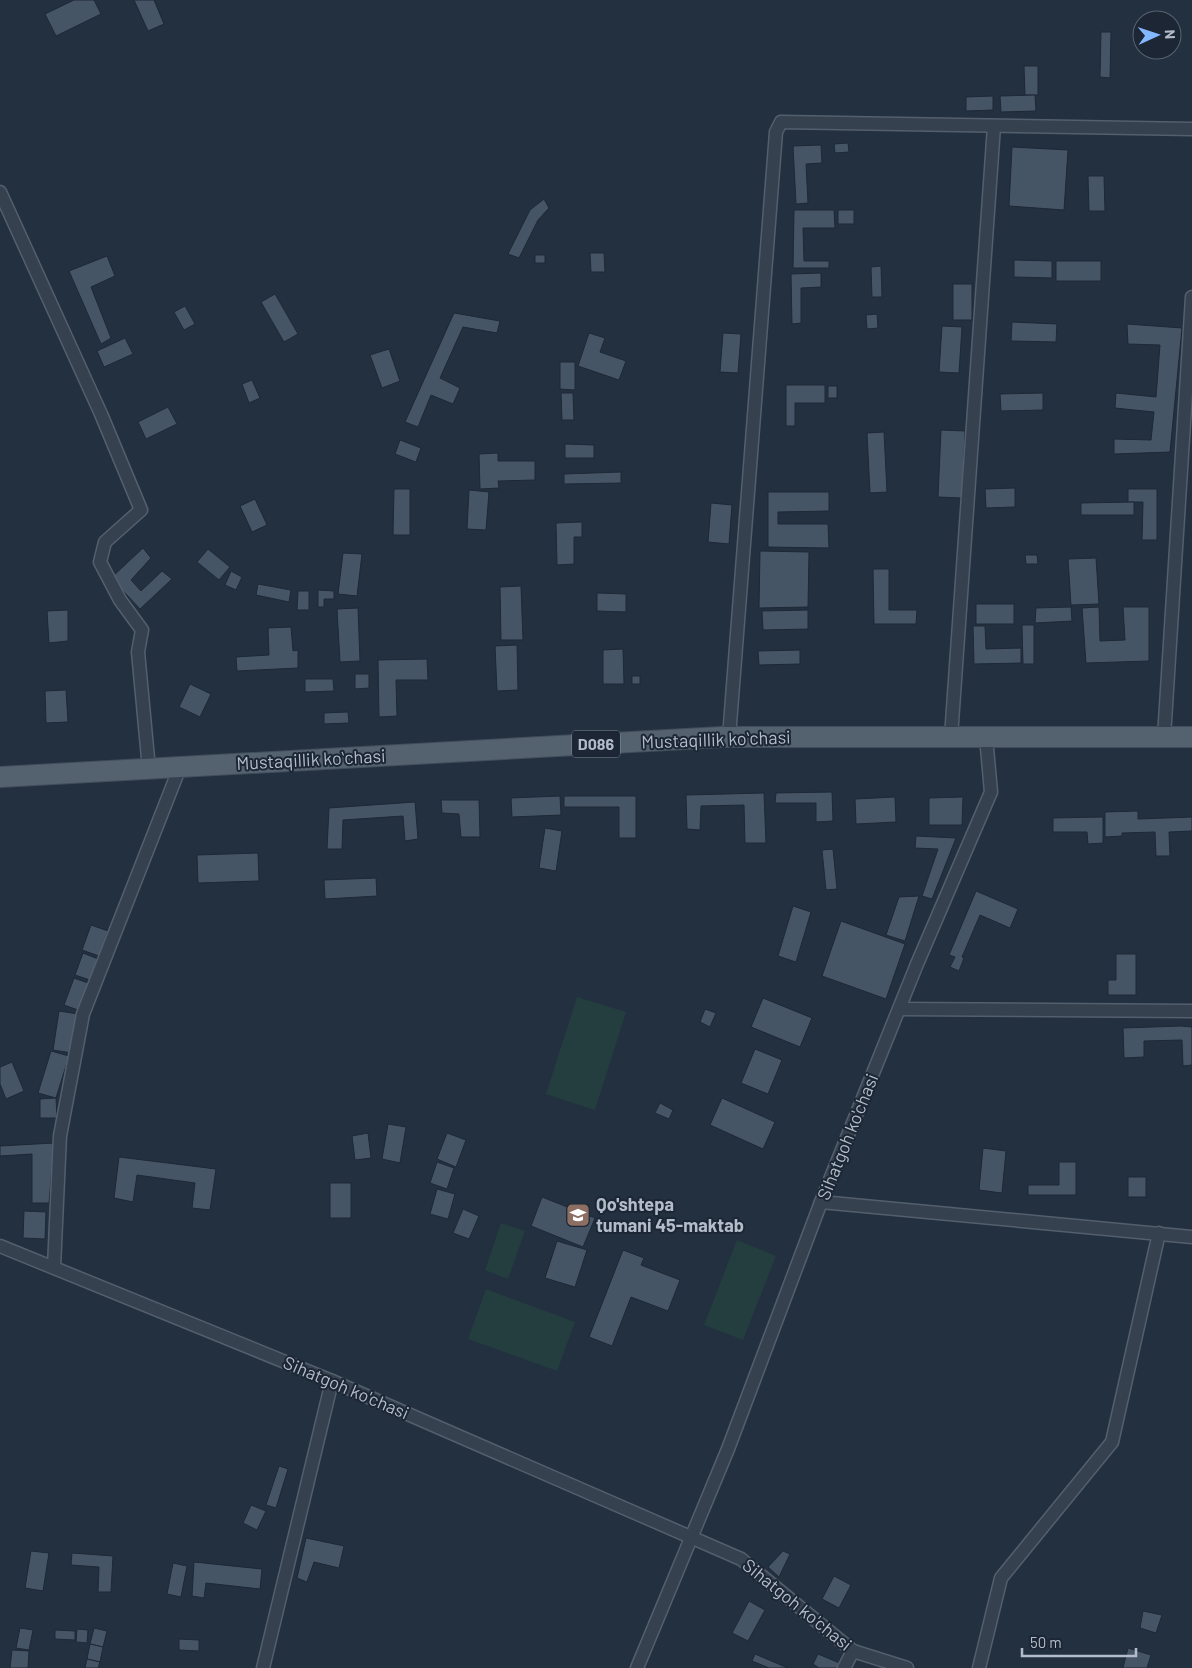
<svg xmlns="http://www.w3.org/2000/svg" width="1192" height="1668" font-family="Barlow,sans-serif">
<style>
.grass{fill:#243e40}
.building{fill:#465566;stroke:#1e2836}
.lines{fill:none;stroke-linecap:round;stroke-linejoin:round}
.minor-casing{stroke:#545f6d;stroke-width:15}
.primary-casing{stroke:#424d5b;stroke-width:22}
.minor{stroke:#36414f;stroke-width:12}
.primary{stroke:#54616f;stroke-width:20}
.labels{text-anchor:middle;stroke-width:4;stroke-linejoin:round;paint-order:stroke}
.shield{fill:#1c2634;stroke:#858f9d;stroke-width:1}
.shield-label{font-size:16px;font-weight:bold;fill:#b2bcca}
.street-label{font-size:18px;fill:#b2bcca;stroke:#1c2634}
.poi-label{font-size:18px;font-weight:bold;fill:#b2bcca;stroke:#1c2634;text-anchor:start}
</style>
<rect width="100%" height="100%" fill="#22303f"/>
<g class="grass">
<path d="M577,997l49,15 -31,98 -49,-16z"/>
<path d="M501,1223l24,8 -17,48 -23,-9z"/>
<path d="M737,1240l39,16 -33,84 -39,-15z"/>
<path d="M486,1289l89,33 -18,49 -89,-32z"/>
</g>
<g class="building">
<path d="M74,0h20l7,14 -45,22 -11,-22z"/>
<path d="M134,0h20l10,24 -16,7z"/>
<path d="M1101,32h10l-1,46 -10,-1z"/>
<path d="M1024,66h14v29h-13z"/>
<path d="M1035,95l1,16 -35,1 -1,-16z"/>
<path d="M993,96v14l-27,1v-14z"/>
<path d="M848,143l1,9 -14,1 -1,-9z"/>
<path d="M821,145l1,18 -16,1 2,39 -12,1 -3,-58z"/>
<path d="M1012,147l56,3 -4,60 -55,-4z"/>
<path d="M1088,176h16l1,35h-16z"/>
<path d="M544,199l5,9 -11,12 -19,38 -11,-4 22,-44z"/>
<path d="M794,210h40l1,18h-32l1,33h25v7h-36z"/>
<rect x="838" y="210" width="16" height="14"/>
<path d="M590,253h14l1,19h-14z"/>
<rect x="535" y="255" width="10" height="8"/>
<path d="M107,256l8,20 -24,11 20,51 -10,6 -32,-73z"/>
<path d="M1014,260l38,1v17l-38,-1z"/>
<rect x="1056" y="261" width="45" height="20"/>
<path d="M881,266l1,31h-10l-1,-30z"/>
<path d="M821,273v14l-20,1v35l-9,1 -1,-50z"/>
<rect x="953" y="284" width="19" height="36"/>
<path d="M275,294l23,40 -14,8 -23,-40z"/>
<path d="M185,306l10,18 -11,6 -10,-18z"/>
<path d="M454,313l46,8 -3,12 -34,-6 -23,51 20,10 -7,16 -22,-9 -13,32 -13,-5z"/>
<path d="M877,314l1,14 -11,1 -1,-14z"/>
<path d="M1012,322l45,2 -1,18 -45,-1z"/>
<path d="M1127,324l55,4 -12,124 -56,2v-15l37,1 3,-28 -39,-4 1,-15 40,4 4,-52 -32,-1z"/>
<path d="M942,326l20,1 -3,46 -20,-1z"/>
<path d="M589,333l16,5 -5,14 26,9 -7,19 -41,-14z"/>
<path d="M723,333l18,1 -3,39 -18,-1z"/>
<path d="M125,338l8,16 -29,13 -7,-16z"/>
<path d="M389,349l11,32 -18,7 -12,-33z"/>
<path d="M560,362h15v28l-15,-1z"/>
<path d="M252,380l8,18 -11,5 -7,-19z"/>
<path d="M786,385h39v18h-30v23h-9z"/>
<rect x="828" y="386" width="9" height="12"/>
<path d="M561,393h12l1,27h-12z"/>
<path d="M1043,393v17l-42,1 -1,-17z"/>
<path d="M168,407l9,17 -31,15 -8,-17z"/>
<path d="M941,430l24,1 -3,67 -24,-1z"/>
<path d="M884,432l3,60 -17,1 -3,-60z"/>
<path d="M400,440l21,8 -5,14 -21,-8z"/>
<path d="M565,444l29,1v13h-29z"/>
<path d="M498,453v8h37v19l-37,1 1,7 -19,1 -1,-35z"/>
<path d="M621,472v11l-57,1v-10z"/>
<path d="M1015,488v19l-29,1 -1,-19z"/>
<path d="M394,489h16v46h-17z"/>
<path d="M1128,489h29v51h-15l1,-38h-15z"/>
<path d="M469,490l20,2 -3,38 -19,-1z"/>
<path d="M768,492h61v19l-51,1v12h50l1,24 -61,-1z"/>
<path d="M255,499l12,26 -15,7 -12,-26z"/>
<path d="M1134,502v13h-53v-12z"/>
<path d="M711,503l21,2 -3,39 -21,-2z"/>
<path d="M582,522v15h-8v27l-17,1 -1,-42z"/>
<path d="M143,548l8,10 -20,22 10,11 21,-20 10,8 -32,30 -29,-31z"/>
<path d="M208,549l22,18 -11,13 -22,-18z"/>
<path d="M760,551l49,1 -1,55 -49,1z"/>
<path d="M343,553l19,1 -5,42 -19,-2z"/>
<path d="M1025,555h12l1,9h-12z"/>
<path d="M1096,558l3,46 -28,1 -3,-46z"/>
<path d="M873,569h16v41h28l-1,14h-42z"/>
<path d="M231,571l11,6 -6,13 -11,-5z"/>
<path d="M258,584l33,6 -2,12 -33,-7z"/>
<path d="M521,586l2,54h-22l-1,-53z"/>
<path d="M318,590l16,1v8h-10v8h-6z"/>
<path d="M298,591h11v19h-12z"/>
<path d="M597,593l29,1v18l-29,-1z"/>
<rect x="976" y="604" width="38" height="20"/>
<path d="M1071,607l1,14 -37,2 1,-15z"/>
<path d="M1099,607l1,34 25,-1 -2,-33h26v54l-63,2 -4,-55z"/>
<path d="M358,608l2,53 -20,1 -3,-53z"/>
<path d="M68,610v31l-19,2 -2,-32z"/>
<path d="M808,610v19l-45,1 -1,-19z"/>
<path d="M1022,625h12v39h-11z"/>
<path d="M973,626h12l1,23 35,-1v15l-47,1z"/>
<path d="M291,627l2,24 5,-1v18l-61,3 -1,-14 33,-2 -1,-27z"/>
<path d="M517,645l1,45 -21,1 -2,-45z"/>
<path d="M623,649l1,35h-21v-34z"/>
<path d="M800,650v14l-41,1 -1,-14z"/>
<path d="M427,659l1,21h-32l1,36 -18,1 -1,-57z"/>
<path d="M355,674h14v14l-14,1z"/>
<rect x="632" y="676" width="8" height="8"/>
<path d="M305,679h28l1,12 -29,1z"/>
<path d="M190,684l21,10 -11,23 -21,-10z"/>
<path d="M66,690l2,32 -22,1 -1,-32z"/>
<path d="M348,712l1,11 -25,1v-11z"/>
<path d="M832,792l1,29 -17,1v-19h-41l1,-10z"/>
<path d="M764,793l2,50h-21l-1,-38 -43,1 -1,24 -13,-1 -1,-34z"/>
<path d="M560,796l1,19 -49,2 -1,-19z"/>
<path d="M564,796h72v42h-17v-31h-55z"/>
<path d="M895,797l1,25 -40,2 -1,-25z"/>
<path d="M963,797l-1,28h-33v-27z"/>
<path d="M441,800h38l1,37h-19l-2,-23 -17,-1z"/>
<path d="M415,802l3,37 -13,2 -2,-25 -60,4 -1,29h-15l2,-41z"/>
<path d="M1138,811v8l54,-2v14l-23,1 1,24h-14l-1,-24 -33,1v3l-17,1v-25z"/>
<path d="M1103,817v26l-15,1 -1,-12h-34v-14z"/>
<path d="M545,828l17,3 -6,40 -17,-3z"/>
<path d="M916,836l40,2 -24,61 -10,-3 16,-47 -23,-1z"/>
<path d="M833,849l4,40 -11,1 -4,-40z"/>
<path d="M258,853l1,28 -61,2 -1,-28z"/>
<path d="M376,878l1,18 -52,3 -1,-19z"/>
<path d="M976,891l42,18 -8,19 -30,-13 -18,42 2,1 -5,13 -9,-4 5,-10 -6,-2z"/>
<path d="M919,896l-14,45 -19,-6 13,-38z"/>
<path d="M793,906l18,6 -15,50 -18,-6z"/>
<path d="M841,921l64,23 -19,55 -64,-23z"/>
<path d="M91,925l17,6 -9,25 -17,-6z"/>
<path d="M83,953l15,6 -8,21 -15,-5z"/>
<path d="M1116,954h20v41h-28v-15h8z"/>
<path d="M74,978l14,5 -10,27 -14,-5z"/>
<path d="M763,998l49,20 -12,29 -49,-20z"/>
<path d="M705,1009l11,4 -6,14 -10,-5z"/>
<path d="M59,1011l19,3 -6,39 -19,-3z"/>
<path d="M1181,1026l11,1v38l-9,1 -1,-26 -38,1v16l-20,1 -1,-30z"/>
<path d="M755,1049l27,11 -14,34 -27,-11z"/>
<path d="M51,1051l18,5 -13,42 -18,-5z"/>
<path d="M12,1062l12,29 -18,8 -6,-15v-17z"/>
<path d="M56,1098l1,20h-17v-19z"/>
<path d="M722,1098l53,24 -12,27 -53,-24z"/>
<path d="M660,1103l13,7 -4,9 -14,-6z"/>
<path d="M388,1124l18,3 -6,36 -18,-4z"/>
<path d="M368,1133l3,25 -16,2 -3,-24z"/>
<path d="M447,1133l19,7 -10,27 -19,-8z"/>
<path d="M54,1143l-5,60h-17v-49l-32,2v-10z"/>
<path d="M983,1148l23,3 -4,42 -23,-3z"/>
<path d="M119,1157l97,12 -6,41 -18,-2 3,-25 -58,-8 -4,27 -19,-4z"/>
<path d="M437,1162l17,6 -7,21 -17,-6z"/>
<path d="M1059,1162h17v33h-48v-10h31z"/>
<rect x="1128" y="1177" width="18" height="20"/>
<rect x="330" y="1183" width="21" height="35"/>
<path d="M437,1189l18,5 -7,25 -18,-5z"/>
<path d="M542,1197l53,21 -12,29 -52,-21z"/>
<path d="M463,1209l16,7 -10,23 -16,-6z"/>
<path d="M24,1211l22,1 -1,27 -22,-1z"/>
<path d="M557,1241l30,9 -12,37 -30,-9z"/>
<path d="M623,1250l21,8 -3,7 39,15 -12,31 -37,-14 -19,49 -23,-9z"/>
<path d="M279,1466l9,3 -12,39 -10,-3z"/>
<path d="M251,1505l15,6 -9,19 -14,-7z"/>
<path d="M306,1538l38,8 -5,22 -25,-6 -7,20 -10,-4z"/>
<path d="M31,1551l18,2 -6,38 -18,-3z"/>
<path d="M783,1551l7,3 -11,23 -11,-10z"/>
<path d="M72,1553l41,3 -2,36h-13l1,-25 -28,-2z"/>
<path d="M194,1562l68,7 -2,20 -54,-6 -2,15 -12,-2z"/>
<path d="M173,1563l14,3 -6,31 -14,-3z"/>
<path d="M834,1576l17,9 -12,23 -17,-9z"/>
<path d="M749,1601l16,9 -17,31 -16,-8z"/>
<path d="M1143,1611l19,4 -6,18 -16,-5z"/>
<path d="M20,1628l13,2 -4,20 -13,-2z"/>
<path d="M94,1628l13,3 -4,16 -13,-3z"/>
<path d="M77,1629l11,1 -1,13 -11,-1z"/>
<path d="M55,1630l20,1v9l-20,-1z"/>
<path d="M179,1639l20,1v11l-20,-1z"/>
<path d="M90,1644l13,3 -3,15 -13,-3z"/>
<path d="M1128,1648l23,7 -4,13h-24z"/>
<path d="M12,1650l17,1 -1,17h-18z"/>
<path d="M755,1654l33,14h-19l-17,-7z"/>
<path d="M818,1654l24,10 -2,4h-21l-6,-4z"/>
<path d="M87,1659l13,3 -2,6h-13z"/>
</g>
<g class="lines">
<g class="minor-casing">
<g id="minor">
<path d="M0,192l101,222 40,96 -36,32 -5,20 20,38 22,30 -4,22 11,117"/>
<path d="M729,737l47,-605 5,-10 411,7"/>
<path d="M951,737l43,-611"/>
<path d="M1164,737l28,-440"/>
<path d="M899,1009l293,2"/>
<path d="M821,1202l371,35"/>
<path d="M0,1246l332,135 409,178 112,92 54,17"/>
<path d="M54,1267l6,-131 23,-122 97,-247"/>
<path d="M263,1668l69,-287"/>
<path d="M637,1668l91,-219 93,-247 96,-238 74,-172 -5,-55"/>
<path d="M844,1668l9,-17"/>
<path d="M979,1668l22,-90 111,-136 47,-209"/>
</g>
</g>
<g class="primary-casing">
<path id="primary" d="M0,777l722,-40h470"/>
</g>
<use href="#minor" class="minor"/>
<use href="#primary" class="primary"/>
</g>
<defs>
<g id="school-square" transform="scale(1.25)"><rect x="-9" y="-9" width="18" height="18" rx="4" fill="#8d6e63" stroke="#1c2634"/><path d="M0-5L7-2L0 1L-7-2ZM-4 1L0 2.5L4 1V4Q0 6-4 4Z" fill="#fff"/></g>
</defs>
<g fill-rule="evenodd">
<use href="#school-square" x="578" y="1215"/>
</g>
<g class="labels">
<rect class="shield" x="572" y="730.5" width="48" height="27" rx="4"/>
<g class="shield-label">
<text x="596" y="750">D086</text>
</g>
<g class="street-label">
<text transform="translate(716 740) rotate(-2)" y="6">Mustaqillik koʻchasi</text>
<text transform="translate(311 760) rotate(-3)" y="6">Mustaqillik koʻchasi</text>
<text transform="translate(848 1137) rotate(-68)" y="6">Sihatgoh ko'chasi</text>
<text transform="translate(346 1388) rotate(23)" y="6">Sihatgoh ko'chasi</text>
<text transform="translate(797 1605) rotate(39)" y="6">Sihatgoh ko'chasi</text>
</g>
<g class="poi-label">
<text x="596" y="1211">Qo'shtepa<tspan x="596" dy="21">tumani 45-maktab</tspan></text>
</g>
</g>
<g transform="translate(1157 35) rotate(87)"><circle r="24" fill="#1c2634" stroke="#586270"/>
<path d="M0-4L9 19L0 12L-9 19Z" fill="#83b7ff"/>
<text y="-8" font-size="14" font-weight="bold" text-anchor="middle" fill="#b2bcca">N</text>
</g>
<path d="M1022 1648v8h114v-8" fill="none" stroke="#b2bcca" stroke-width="2.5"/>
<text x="1030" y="1648" font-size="15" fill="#b2bcca" stroke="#1c2634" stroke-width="4" paint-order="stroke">50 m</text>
</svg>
